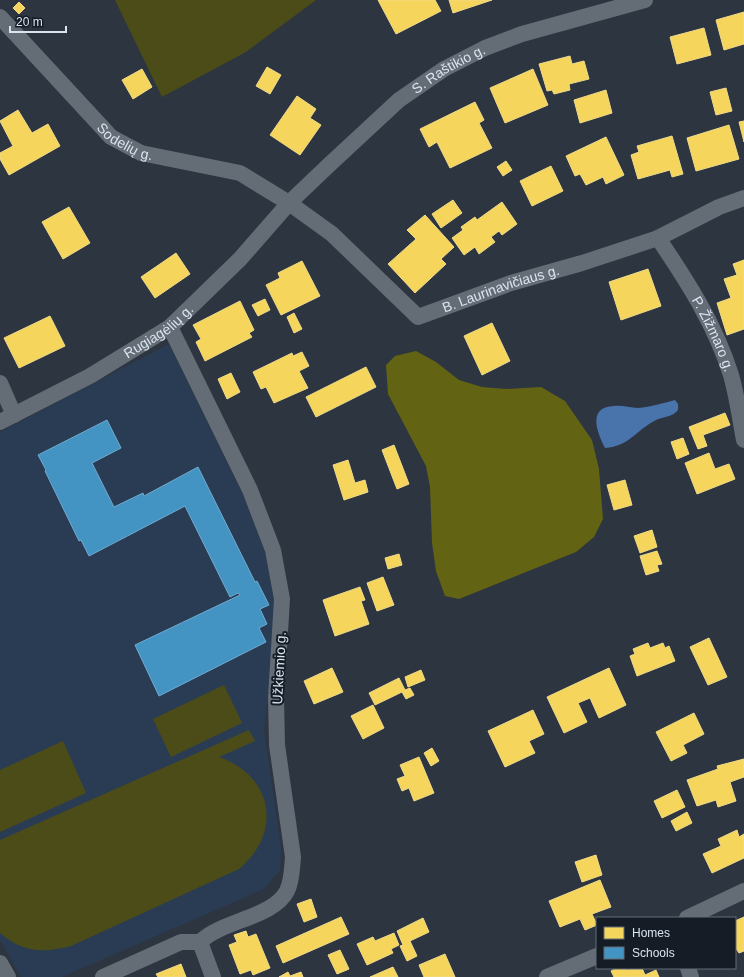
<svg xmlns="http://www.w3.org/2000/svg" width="744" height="977" font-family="Helvetica,sans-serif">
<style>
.built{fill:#2a3c53}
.green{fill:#4c4c18}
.forest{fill:#636314}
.water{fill:#4874ab}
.homes{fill:#f6d55c;stroke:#eeda89}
.schools{fill:#4393c3;stroke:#70abd1}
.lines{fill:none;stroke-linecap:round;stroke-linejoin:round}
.street{stroke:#646c75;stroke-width:16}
.labels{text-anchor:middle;stroke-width:4;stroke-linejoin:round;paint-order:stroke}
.street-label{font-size:14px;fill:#dae4f1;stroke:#151c25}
</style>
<rect width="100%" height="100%" fill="#2d3540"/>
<path class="built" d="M169,344l79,161 19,53 8,51 -2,46 -9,75 17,117 -1,23 -16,19 -202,88h-41l-21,-37v-508z"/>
<g class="green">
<path d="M115,0h201l-70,52 -84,45z"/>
<path d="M224,685l18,38 -71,34 -18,-38z"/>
<path d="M249,730l6,11 -36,16c54,19 64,75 20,112l-168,77c-28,7 -48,7 -71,-13v-93z"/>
<path d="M63,741l23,52 -86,39v-62z"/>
</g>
<path class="forest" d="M416,351l20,11 23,18 23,7 24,2 35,-2 24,14 27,39 7,29 4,50 -9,18 -18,15 -117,47 -14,-3 -9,-25 -4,-28 -2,-56 -4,-21 -38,-72 -2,-29 9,-9z"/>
<path class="water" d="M675,400l3,4c0,3 1,6 -2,8 -5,5 -14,5 -20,8 -20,10 -26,26 -51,28 -7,-14 -19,-41 9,-42 8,-1 16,2 24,2 13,-1 25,-5 37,-8z"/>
<g class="homes">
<path d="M378,0h57l6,11 -45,23z"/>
<path d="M449,0h43l-39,13z"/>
<path d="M19,2l6,6 -6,6 -6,-6z"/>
<path d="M744,12v32l-20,6 -8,-30z"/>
<path d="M704,28l7,27 -34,9 -7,-27z"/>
<path d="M570,56l2,8 12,-3 5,18 -20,5 1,6 -16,4 -2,-4 -5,1 -8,-27z"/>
<path d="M267,67l14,8 -11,19 -14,-8z"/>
<path d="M142,69l10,18 -19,12 -11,-19z"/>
<path d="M533,69l15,36 -43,18 -15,-35z"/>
<path d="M726,88l6,23 -16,4 -6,-23z"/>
<path d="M606,90l6,23 -32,10 -6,-23z"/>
<path d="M297,96l19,13 -6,9 11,7 -21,30 -30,-20z"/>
<path d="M475,102l9,18 -5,3 13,25 -42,20 -13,-26 -8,5 -9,-18z"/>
<path d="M18,110l14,23 16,-9 12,22 -51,29 -9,-16v-6l13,-7 -13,-25z"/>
<path d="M744,121v21l-5,-20z"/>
<path d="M729,125l10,34 -43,12 -9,-33z"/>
<path d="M672,136l11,38 -11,3 -2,-7 -32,9 -7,-24 8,-3 -2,-6z"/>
<path d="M606,137l18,38 -18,9 -3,-7 -17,8 -6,-11 -5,2 -9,-20z"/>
<path d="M506,161l6,9 -9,6 -6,-9z"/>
<path d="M551,166l12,25 -31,15 -12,-25z"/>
<path d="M453,200l9,13 -21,15 -9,-14z"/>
<path d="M502,202l15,22 -15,11 -3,-4 -8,6 4,5 -16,12 -4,-7 -11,8 -12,-17 11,-8 -2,-3 14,-10 2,3z"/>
<path d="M69,207l21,36 -27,16 -21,-37z"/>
<path d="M425,215l29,32 -13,12 5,5 -31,29 -27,-29 28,-25 -9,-9z"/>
<path d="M176,253l14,21 -35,24 -14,-21z"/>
<path d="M744,260v69l-17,6 -10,-32 14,-5 -7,-19 13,-4 -4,-11z"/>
<path d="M302,261l18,35 -39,19 -15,-30 14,-7 -2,-5z"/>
<path d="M648,269l13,37 -40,14 -12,-38z"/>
<path d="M265,299l5,11 -12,6 -6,-11z"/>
<path d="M240,301l14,29 -5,3 3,4 -47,24 -9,-19 5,-3 -8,-14z"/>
<path d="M294,313l8,16 -8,4 -7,-16z"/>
<path d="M50,316l15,30 -46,22 -15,-30z"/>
<path d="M492,323l18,38 -28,14 -18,-39z"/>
<path d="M302,352l7,14 -10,5 9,17 -34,15 -8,-16 -5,2 -8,-17 39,-19 1,3z"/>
<path d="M366,367l10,20 -60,30 -10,-20z"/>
<path d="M231,373l9,19 -13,7 -9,-20z"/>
<path d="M725,413l5,12 -27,10 4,11 -9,3 -9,-22z"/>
<path d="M683,438l6,16 -12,5 -6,-17z"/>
<path d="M394,445l15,39 -12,5 -15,-39z"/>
<path d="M709,453l6,16 14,-5 6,15 -38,15 -12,-31z"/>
<path d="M348,460l7,23 10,-3 3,12 -24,8 -11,-35z"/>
<path d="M625,480l7,25 -18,5 -7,-25z"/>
<path d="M652,530l5,17 -17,6 -6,-17z"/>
<path d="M657,551l5,13 -5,1 2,6 -13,4 -6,-19z"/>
<path d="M399,554l3,11 -14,4 -3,-11z"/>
<path d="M383,577l11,28 -17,6 -10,-28z"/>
<path d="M360,587l5,13 -4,1 8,23 -34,12 -12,-36z"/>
<path d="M709,638l18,39 -19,8 -18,-38z"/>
<path d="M648,643l2,5 13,-5 2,5 4,-2 6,15 -38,15 -7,-20 5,-2 -2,-5z"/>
<path d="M332,668l11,24 -29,12 -10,-23z"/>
<path d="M609,668l17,37 -27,13 -9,-20 -12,5 9,19 -23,11 -17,-36z"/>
<path d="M421,670l4,10 -17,7 -3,-10z"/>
<path d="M399,678l6,12 5,-2 4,7 -8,4 -4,-7 -27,13 -6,-12z"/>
<path d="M373,705l11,23 -21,11 -12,-23z"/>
<path d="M533,710l11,24 -15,7 6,12 -30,14 -17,-36z"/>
<path d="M694,713l10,21 -21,11 4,8 -16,8 -15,-29z"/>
<path d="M432,748l7,13 -8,5 -7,-13z"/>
<path d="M419,757l15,36 -20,8 -5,-13 -7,3 -5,-12 8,-3 -5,-11z"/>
<path d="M744,759v18l-14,5 6,19 -18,6 -2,-7 -19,6 -10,-26 31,-11 -1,-3z"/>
<path d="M677,790l8,17 -23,11 -8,-17z"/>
<path d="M687,812l5,11 -16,8 -5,-10z"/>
<path d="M737,830l2,7 5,-3v24l-32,15 -9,-19 18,-8 -3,-7z"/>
<path d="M596,855l6,20 -20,7 -7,-20z"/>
<path d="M600,880l11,27 -19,7 5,11 -12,5 -5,-11 -20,8 -11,-26z"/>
<path d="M311,899l6,18 -13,5 -7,-18z"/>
<path d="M341,917l8,17 -66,29 -7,-17z"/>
<path d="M744,917v34l-5,2 -4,-6v-26z"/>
<path d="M423,918l6,14 -19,9 7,15 -10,5 -7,-15 3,-1 -6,-14z"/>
<path d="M246,931l2,6 8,-3 14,34 -17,7 -2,-5 -11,4 -11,-29 8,-3 -3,-7z"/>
<path d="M394,933l5,12 -8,4 2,4 -26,12 -10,-21 16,-7 2,4z"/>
<path d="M340,950l9,19 -12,5 -9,-19z"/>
<path d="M445,954l10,23h-31l-5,-12z"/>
<path d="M181,964l5,13h-28l-2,-3z"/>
<path d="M393,967l5,10h-28z"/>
<path d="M617,968h9l1,2 15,-2 3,7 11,-5 3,7h-45l-3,-6z"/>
<path d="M288,972l2,4 11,-4 2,5h-24z"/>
</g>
<path class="schools" d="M107,420l14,28 -29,15 22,44 29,-14 1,3 54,-29 57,115 2,-1 12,24 -9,4 7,15 -8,4 7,14 -107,54 -24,-51 105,-50 -2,-2 -8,4 -45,-91 -96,50 -8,-16 -2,1 -34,-70 1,-1 -8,-15z"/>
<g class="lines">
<g class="street">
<path id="s1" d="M0,17l111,120 30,16 99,20 49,30 43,31 86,83 93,-34 71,-20 76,-25 61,-31 25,-9"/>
<path id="s2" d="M658,238c29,43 57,86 73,137 6,21 9,44 13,65"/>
<path d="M170,327l80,163 23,60 9,49 -6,99 1,47 16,112c-1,11 -1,24 -6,34 -14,27 -65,29 -87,51"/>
<path d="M0,383l14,32"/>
<path id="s3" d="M0,422l90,-46 80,-49 70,-68 49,-56 41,-39 69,-64 45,-31 41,-21 37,-14 123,-34"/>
<path d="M687,918l57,-27"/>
<path d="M200,942l13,35"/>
<path d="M0,963l8,14"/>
<path d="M688,968l3,9"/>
<path d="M103,977l78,-35h19"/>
<path d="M547,977l50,-21"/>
</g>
</g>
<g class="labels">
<g class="street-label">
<text dy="5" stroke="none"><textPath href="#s3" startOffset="576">S. Raštikio g.</textPath></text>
<text dy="5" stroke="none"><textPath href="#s1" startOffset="178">Sodelių g.</textPath></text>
<text dy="5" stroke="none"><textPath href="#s1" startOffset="616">B. Laurinavičiaus g.</textPath></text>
<text dy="5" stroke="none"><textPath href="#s3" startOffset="183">Rugiagėlių g.</textPath></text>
<text dy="5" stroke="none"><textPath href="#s2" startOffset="111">P. Žižmaro g.</textPath></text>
<text transform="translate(279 668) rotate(-87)" y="5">Užkiemio g.</text>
</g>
</g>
<rect x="596" y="917" width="140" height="52" fill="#151c25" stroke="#646c77"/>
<rect x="604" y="927" width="20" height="12" fill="#f6d55c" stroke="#646c77"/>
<text x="632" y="937" font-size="12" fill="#dae4f1">Homes</text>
<rect x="604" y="947" width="20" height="12" fill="#4393c3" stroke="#646c77"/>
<text x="632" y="957" font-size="12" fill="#dae4f1">Schools</text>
<path d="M10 26v6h56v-6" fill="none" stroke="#dae4f1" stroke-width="2"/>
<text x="16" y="26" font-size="12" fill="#dae4f1" stroke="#151c25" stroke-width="3" paint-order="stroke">20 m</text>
</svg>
